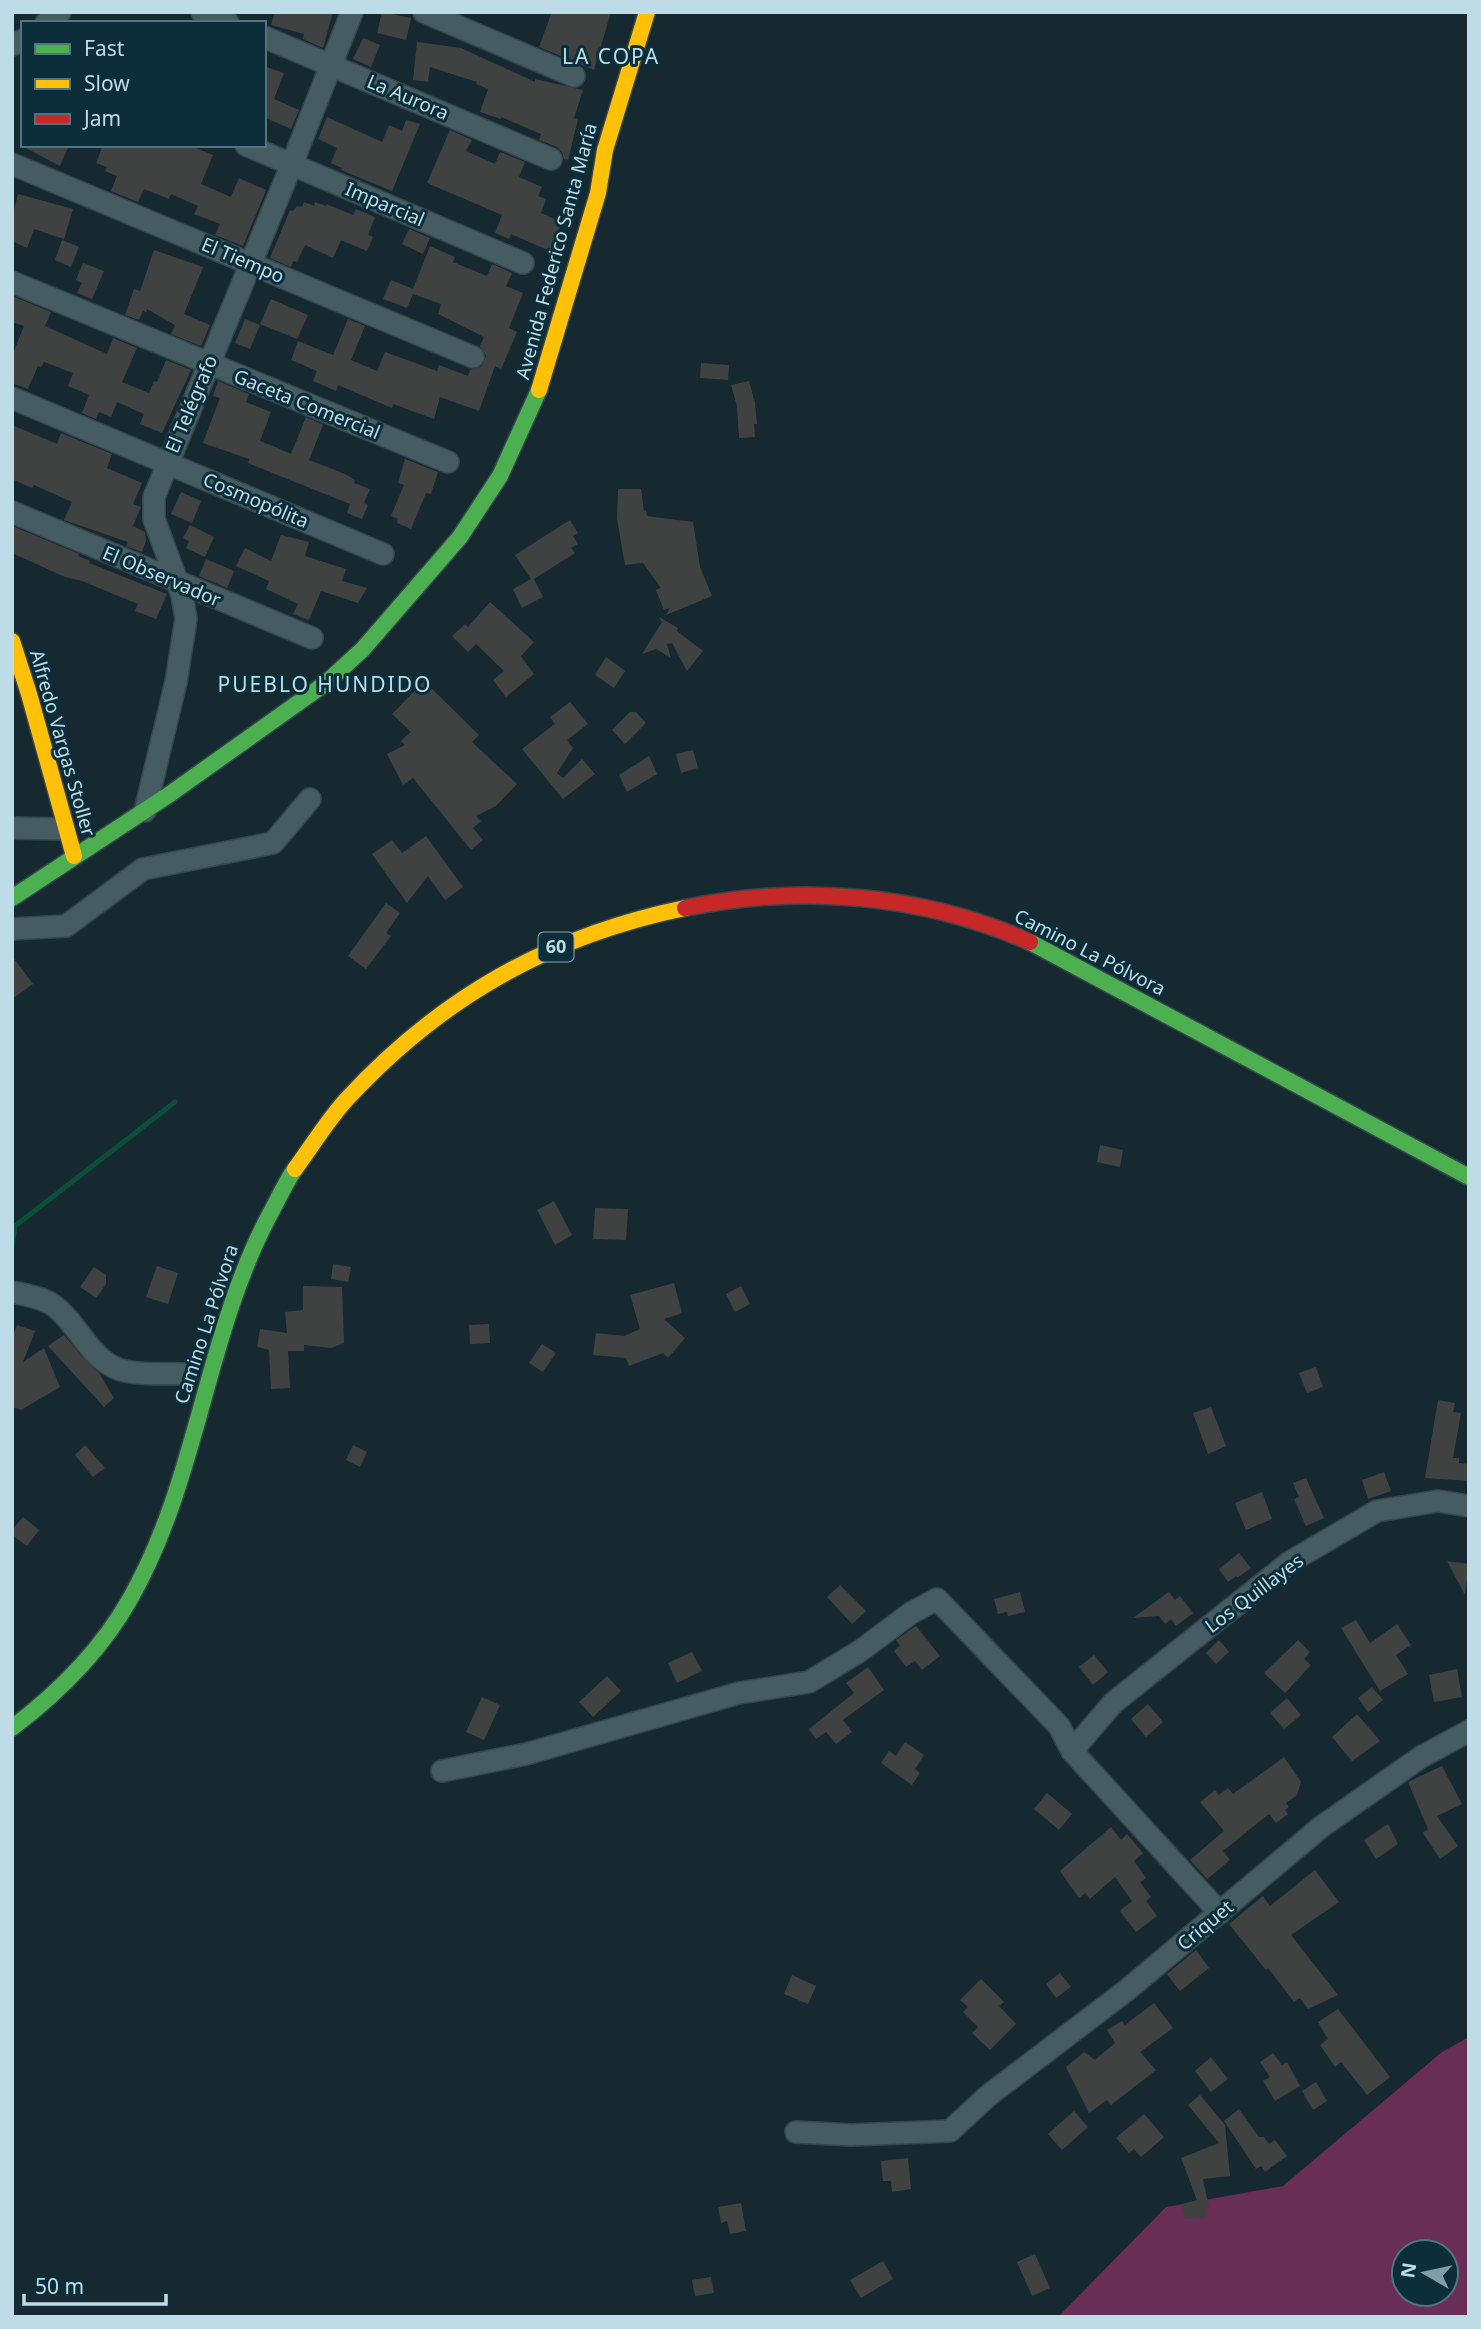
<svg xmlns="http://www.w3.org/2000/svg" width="1481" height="2329" font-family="'Noto Sans',sans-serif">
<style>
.green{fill:#682e56;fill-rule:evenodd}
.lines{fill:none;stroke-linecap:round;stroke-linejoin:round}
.stream{stroke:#0b4f39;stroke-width:5}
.building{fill:#404242}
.street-casing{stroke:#35464d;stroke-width:24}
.fast-casing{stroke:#35464d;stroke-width:19}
.slow-casing{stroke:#35464d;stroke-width:19}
.jam-casing{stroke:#35464d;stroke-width:19}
.street{stroke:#465c63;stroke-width:21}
.fast{stroke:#4caf50;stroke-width:16}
.slow{stroke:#ffc107;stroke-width:16}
.jam{stroke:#c62828;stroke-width:16}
.labels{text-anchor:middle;stroke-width:6;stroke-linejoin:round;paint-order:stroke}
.shield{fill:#0b2e3a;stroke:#88a8b4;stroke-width:2}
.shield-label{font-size:18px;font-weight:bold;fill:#bddce8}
.street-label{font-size:19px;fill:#bddce8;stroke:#0b2e3a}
.neighbourhood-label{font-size:21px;letter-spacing:2px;fill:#bddce8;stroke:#0b2e3a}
</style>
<rect width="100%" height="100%" fill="#162930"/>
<path class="green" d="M1469,2037v280h-411l108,-110 117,-21 159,-134zM1404,2252h42v42h-42z"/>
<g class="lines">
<path class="stream" d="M12,1247l3,-21 160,-124"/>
</g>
<g class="building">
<path d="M275,12h58l-10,36 -20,-9 1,-5 -33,-9z"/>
<path d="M382,12l29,6 -5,22 -29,-7z"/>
<path d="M552,12h59l-17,58 -55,-23z"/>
<path d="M363,38l17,7 -9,22 -18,-8z"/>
<path d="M417,42l44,6 74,34v-3l48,11 -9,28 4,1 -10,41 -4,-1 -2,-7 -5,-5 -18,-7 2,-6 -40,-17v2l-21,-7 8,-23 -12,-5 1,-2 -47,-15 -2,15 -15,-2z"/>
<path d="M264,66l20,7 -10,26 25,11 -8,19 -25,-11 -2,2z"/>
<path d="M327,117l55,25 7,-17 13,6 4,-11 14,4 -28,67 -51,-21 1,-2 -11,-5 6,-15 -19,-9z"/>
<path d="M450,130l22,10 -6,11 29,13 5,-12 25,10 -6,15 23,10 -4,9 8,3 -5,14 21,9 -12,29 -39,-17 -2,5 -14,-6 7,-18 -75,-32z"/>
<path d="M20,145h49l-9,21z"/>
<path d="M103,145h86l24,10 -12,29 30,13 8,-19 27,12 -23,56 -28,-11 5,-11 -26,-10 4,-8 -27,-12 -2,5 -25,-10 -6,13 -27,-11 6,-15 -12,-5 2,-4 -11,-4z"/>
<path d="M18,194l55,15 -9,30 -30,-10 -7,19 -15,-7v-24z"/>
<path d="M304,202l10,4 1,-4 11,4v-2l27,11 3,-6 19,8 -7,18 5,2 -6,14 -26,-11 -8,18 -28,-13 -8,17 -4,-1 -2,6 -21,-9 20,-48 3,1 4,-5 5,1z"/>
<path d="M409,229l21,9 -7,16 -21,-10z"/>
<path d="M62,240l17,7 -8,20 -16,-7z"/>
<path d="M430,246l25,11 -2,5 34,14 5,-12 20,9 -6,13 17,7 -14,35 8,4 -16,37 -6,-3 -16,45 -39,-14 -6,22 -41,-15 -1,4 -54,-23 -2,6 -23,-10 4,-10 -26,-11 7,-19 35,14 15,-36 17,7 -14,34 26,11 8,-19 52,19 2,-6 29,11 2,-6 11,-3 5,-11 -6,-10 4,-9 -46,-23 3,-10 -28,-10 -6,14 -24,-9 8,-19 22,9z"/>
<path d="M154,250l49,17 -19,47 26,11 -9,21 -30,-12 4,-9 -28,-16 -1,3 -3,-1 -4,9 -14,-5 9,-26 6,2z"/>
<path d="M83,263l21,8 -12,28 -15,-6 5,-10 -6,-3z"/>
<path d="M12,296l39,16 -6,14 62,28 6,-16 24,10 -15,34 27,11 5,-12 3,1 9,-22 25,10 -29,63 -22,-9 4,-10 -27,-12 -6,15 -12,-5 -3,7 -14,-6 7,-18 -21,-9 5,-13 -29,-11 -3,5 -3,-1 -10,23 -16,-6v-27l12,-30 -12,-4z"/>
<path d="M271,299l37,16 -11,24 -37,-15z"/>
<path d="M245,319l15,6 -10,24 -15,-6z"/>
<path d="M701,363l28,2 -1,15 -28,-2z"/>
<path d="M218,381l31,13 -3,8 25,10 -11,29 13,5 18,8 15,-37 17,8 -14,35 36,14 10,6 -1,3 16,6 -6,14 4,2 -6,14 -15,-6 3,-9 -102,-41 1,-4 -46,-16 17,-45 -7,-2z"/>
<path d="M749,381l6,22 2,21h-3l1,13 -16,1 -2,-32 -6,-21z"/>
<path d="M12,425l45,19 4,-11 51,21 -5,14 35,15 -9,21 8,3 -8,19 12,6 1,9 -4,11 -16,-6 2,-4 -64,-22 8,-18 -38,-17 -2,3 -20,-9z"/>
<path d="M405,459l33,13 -7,22 -5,-1 -15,36 -14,-6 1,-4 -7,-3 13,-31 -6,-2z"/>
<path d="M618,489h23l3,22 2,-1 1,6 46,6 7,45 12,29 -46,19 4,-7 -6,2 -8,-20 5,-2 -18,-25 -18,2 -8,-46z"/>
<path d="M181,492l20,9 -9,22 -21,-9z"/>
<path d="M570,520l8,13 -5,3 5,8 -7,4 4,5 -41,26 9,18 -21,11 -9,-19 18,-10 -16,-24z"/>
<path d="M190,525l24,12 -9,20 -19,-9 3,-7 -6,-3z"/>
<path d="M12,526l67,28 -1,2 12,5 -1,2 78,31 -11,25 -21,-8 3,-7 -56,-23 -17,-4 -53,-24z"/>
<path d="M281,535l28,7 -4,14 41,13 -4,12 25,7 -9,15 -37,-12 -12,29 -16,-6 5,-10 -32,-15 3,-8 -33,-15 9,-18 26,13z"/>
<path d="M206,559l28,12 -7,17 -28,-12z"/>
<path d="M490,602l44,40 -13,14 13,18 -28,23 -13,-17 11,-9 -28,-27 -8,8 -16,-16 13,-12 3,3z"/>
<path d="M659,617l19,11 -1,3 26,20 -16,20 -15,-28 -5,1 4,14 -15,-9 -14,5 20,-32z"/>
<path d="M606,657l19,14 -11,17 -19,-13z"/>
<path d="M424,681l55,54 -7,7 45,42 -21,22 -20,10 5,5 -8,7 10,12 -12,10 -58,-72 -10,7 -16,-31 18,-9 -4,-4 10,-9 -19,-18z"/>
<path d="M570,702l18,22 -21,16 6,8 -16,25 6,5 19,-19 13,15 -32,25 -41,-50 33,-25 -5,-7z"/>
<path d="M630,712h6l10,11 -21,21 -13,-14z"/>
<path d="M693,750l5,18 -17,5 -5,-19z"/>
<path d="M649,756l8,18 -30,18 -8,-17z"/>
<path d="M426,836l37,51 -18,13 -17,-24 -21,27 -35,-49 20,-14 10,13z"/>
<path d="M386,903l14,10 -14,20 5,3 -25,33 -18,-13z"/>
<path d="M12,956l21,28 -21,15z"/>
<path d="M1100,1145l23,5 -3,17 -23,-5z"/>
<path d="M554,1201l18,34 -17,10 -18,-35z"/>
<path d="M595,1208l33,1 -2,31 -33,-1z"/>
<path d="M333,1264l18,3 -3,15 -17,-3z"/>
<path d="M157,1266l21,7 -10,31 -22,-7z"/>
<path d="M94,1267l12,8v9l-10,14 -16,-11z"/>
<path d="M674,1283l8,30 -18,6 21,19 -17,20 -5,-5 -34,13 -3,-8 -33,-3 3,-22 28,3 16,-7 -10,-34z"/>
<path d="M303,1286l39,1 2,56 -13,5 -27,-3v6h-16l2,37 -19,1 -2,-39 -12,-3 3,-18 27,4 -2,-21 18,-2z"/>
<path d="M741,1286l9,18 -15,8 -9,-18z"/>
<path d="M489,1324l1,19 -20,1 -1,-19z"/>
<path d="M17,1325l18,6 -12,31 21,-14 16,39 -39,23 -9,-3v-69z"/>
<path d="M64,1335l18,22 17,16 15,25 -10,9 -56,-61z"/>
<path d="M542,1344l14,9 -13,19 -14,-9z"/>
<path d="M1316,1367l7,20 -16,6 -8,-20z"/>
<path d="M1438,1400l17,3 -2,9 8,1 -8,45h6v5l10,1v17l-44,-3z"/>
<path d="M1211,1407l15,39 -18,8 -15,-41z"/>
<path d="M85,1445l20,23 -12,9 -18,-22z"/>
<path d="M353,1445l14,7 -7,15 -14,-7z"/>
<path d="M1384,1472l7,19 -23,8 -6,-19z"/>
<path d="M1306,1478l18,40 -18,8 -12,-27 5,-2 -6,-14z"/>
<path d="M1262,1492l10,27 -26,11 -11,-27z"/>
<path d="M23,1517l16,13 -12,16 -15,-11v-5z"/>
<path d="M1239,1553l12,15 -14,10 -1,-2 -8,6 -9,-13z"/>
<path d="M1447,1561l22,3 -4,31z"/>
<path d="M840,1585l26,26 -14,13 -25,-27z"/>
<path d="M1020,1592l5,20 -17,4 -1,-4 -9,2 -4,-15z"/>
<path d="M1169,1592l6,8 5,-4 13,17 -17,13 -5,-7 -6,5 -6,-8 -26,2z"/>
<path d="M1356,1620l14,23 27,-19 14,21 -15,10 12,19 -28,17 -39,-63z"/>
<path d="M916,1626l24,30 -18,14 -7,-9 -9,6 -12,-16 6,-5 -4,-6z"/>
<path d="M1219,1640l10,12 -13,12 -10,-11z"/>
<path d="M1298,1640l12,12 -6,7 7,6 -26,28 -21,-20z"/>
<path d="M692,1652l10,19 -25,12 -9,-20z"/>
<path d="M1094,1655l14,17 -15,13 -14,-18z"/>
<path d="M868,1667l16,23 -41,30 9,12 -16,12 -10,-12 -10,7 -7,-10 45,-36 -8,-10z"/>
<path d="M1457,1669l5,28 -28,5 -5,-27z"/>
<path d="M607,1676l14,15 -28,26 -14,-15z"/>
<path d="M1372,1687l11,13 -15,12 -10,-14z"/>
<path d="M482,1697l18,8 -16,35 -18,-8z"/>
<path d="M1287,1698l14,17 -17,14 -14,-16z"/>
<path d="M1148,1704l15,18 -17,15 -15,-18z"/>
<path d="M1357,1714l23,27 -28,20 -20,-24z"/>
<path d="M905,1742l19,13 -9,14 5,4 -8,12 -31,-22 8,-12 7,5z"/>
<path d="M1284,1757l17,25 -4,13 -11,8 3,4 -4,3 3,4 -12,9 -7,-9 -46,37 7,9 -23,19 -17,-19 34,-29 -24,-29 15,-12 4,5 9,-7 5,6z"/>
<path d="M1442,1766l20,38 -25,12 21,30 -18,13 -17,-26 5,-4 -20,-47z"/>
<path d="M1047,1793l25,21 -13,16 -25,-21z"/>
<path d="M1388,1824l10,20 -22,15 -12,-19z"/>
<path d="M1111,1827l10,13 6,-6 16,19 -9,8 12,17 -6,4 11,15 -5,4 11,15 -21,16 -16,-21 12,-10 -17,-24 -25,22 -5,-6 -6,5 -19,-27z"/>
<path d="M1315,1870l24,32 -48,33 47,60 -30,14 -8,-11 -6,4 -26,-34 -2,2 -37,-46 34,-28 7,10z"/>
<path d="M1196,1950l13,18 -29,23 -13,-17z"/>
<path d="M1060,1973l11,14 -15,11 -10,-14z"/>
<path d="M792,1975l24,11 -8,18 -24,-10z"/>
<path d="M981,1979l23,23 -5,4 17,18 -26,26 -18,-17 6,-6 -15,-15 5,-5 -8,-7z"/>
<path d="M1154,2003l19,25 -33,24 16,18 -45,35 -4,-5 -18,13 -23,-46 18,-15 11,8 20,-17 -8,-13 15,-9 3,4z"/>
<path d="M1338,2009l52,68 -23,18 -26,-33 -6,5 -15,-22 8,-6 -10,-17z"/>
<path d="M1273,2053l9,12 5,-3 13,24 -25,15 -12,-20 7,-4 -10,-15z"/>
<path d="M1211,2057l17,22 -17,13 -16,-21z"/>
<path d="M1316,2082l11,19 -14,9 -11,-19z"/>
<path d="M1200,2095l25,30 5,51 -27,3 6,29 -3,1 1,9 -22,1 -3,-15 15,-4 -16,-42 38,-15 -31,-38z"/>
<path d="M1239,2109l20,28h5l5,7 6,-4 12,16 -22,16 -4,-6 -5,3 -32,-48z"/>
<path d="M1074,2111l14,16 -26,23 -14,-16z"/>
<path d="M1144,2114l20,23 -23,20 -7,-8 -5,4 -13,-15z"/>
<path d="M908,2158l3,31 -19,3 -1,-11h-8l-2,-20z"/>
<path d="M741,2203l5,28 -16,3 -3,-13 -6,2 -3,-16z"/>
<path d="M1035,2254l15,34 -18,8 -15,-34z"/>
<path d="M883,2261l10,18 -32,19 -11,-18z"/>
<path d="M711,2277l3,16 -19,3 -3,-16z"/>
</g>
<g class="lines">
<g class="street-casing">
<g id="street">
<path d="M202,12l26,11"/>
<path d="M424,12l150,64"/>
<path d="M46,23l14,-11"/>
<path d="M264,37l287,122"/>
<path d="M12,45l11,-5"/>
<path d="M246,145l277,118"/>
<path d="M12,164l461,193"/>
<path d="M12,282l436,180"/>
<path d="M12,398l371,156"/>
<path d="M12,512l300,126"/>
<path d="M145,811l31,-129 10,-63 -4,-24 -28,-76v-22l138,-333 60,-152"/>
<path d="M12,828l52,1"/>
<path d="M12,929l54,-3 77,-57 130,-26 37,-44"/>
<path d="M12,1292c14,3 29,5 41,13 24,17 36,53 65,64 20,7 48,4 69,5"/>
<path d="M1072,1751l41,-48 177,-141 87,-51 61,-10 31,5"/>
<path d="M442,1771l84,-17 213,-61 70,-11 51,-31 51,-38 26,-14 122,127 13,25 148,162"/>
<path d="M796,2132l55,3 99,-4 39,-36 138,-105 194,-163 100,-70 48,-26"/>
</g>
</g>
<g class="fast-casing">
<g id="fast">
<path d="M12,898l158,-104 156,-111 37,-34 97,-112 40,-61 39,-86"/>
<path d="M1030,942l439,235"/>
<path d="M12,1728c46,-35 89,-77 118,-129 68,-119 75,-262 139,-383 9,-16 16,-33 26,-47"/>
</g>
</g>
<g class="slow-casing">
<g id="slow">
<path d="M539,390l59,-197 7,-43 42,-138"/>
<path d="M12,641l17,53 45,162"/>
<path d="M295,1169c17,-23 32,-48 51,-69 94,-102 203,-164 339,-192"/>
</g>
</g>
<g class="jam-casing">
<path id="jam" d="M685,908c115,-24 237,-14 345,34"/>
</g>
<use href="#street" class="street"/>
<use href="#fast" class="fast"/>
<use href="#slow" class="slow"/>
<use href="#jam" class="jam"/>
</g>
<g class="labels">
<rect class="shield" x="538.5" y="932.5" width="35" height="29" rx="5"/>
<g class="shield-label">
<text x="556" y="953">60</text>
</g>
<g class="street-label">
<text transform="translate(408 97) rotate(23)" y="7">La Aurora</text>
<text transform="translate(385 204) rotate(23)" y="7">Imparcial</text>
<text transform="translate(556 251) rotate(-75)" y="7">Avenida Federico Santa María</text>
<text transform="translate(243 260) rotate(23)" y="7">El Tiempo</text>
<text transform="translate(191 404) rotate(-67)" y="7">El Telégrafo</text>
<text transform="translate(307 404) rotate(22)" y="7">Gaceta Comercial</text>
<text transform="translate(256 500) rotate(23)" y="7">Cosmopólita</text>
<text transform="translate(162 576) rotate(23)" y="7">El Observador</text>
<text transform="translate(63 743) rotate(74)" y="7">Alfredo Vargas Stoller</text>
<text transform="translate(1090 952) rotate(27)" y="7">Camino La Pólvora</text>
<text transform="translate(206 1324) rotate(-72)" y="7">Camino La Pólvora</text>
<text transform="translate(1254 1593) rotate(-37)" y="7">Los Quillayes</text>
<text transform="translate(1205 1925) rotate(-40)" y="7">Criquet</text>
</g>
<g class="neighbourhood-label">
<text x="611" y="64">LA COPA</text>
<text x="325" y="692">PUEBLO HUNDIDO</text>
</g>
</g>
<rect width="1481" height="2329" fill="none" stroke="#bddce8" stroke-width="28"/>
<rect x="21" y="21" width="245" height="126" fill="#0b2e3a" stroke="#527480" stroke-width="2"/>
<rect x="35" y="44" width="35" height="10" fill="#4caf50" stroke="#527480" stroke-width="2"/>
<text x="84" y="56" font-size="21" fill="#bddce8">Fast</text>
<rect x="35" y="79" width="35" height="10" fill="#ffc107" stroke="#527480" stroke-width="2"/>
<text x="84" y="91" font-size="21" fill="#bddce8">Slow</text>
<rect x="35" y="114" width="35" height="10" fill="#c62828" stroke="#527480" stroke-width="2"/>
<text x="84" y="126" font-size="21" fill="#bddce8">Jam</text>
<g transform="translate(1425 2273) rotate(279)"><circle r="33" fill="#0b2e3a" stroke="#527480" stroke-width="2"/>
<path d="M0-5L12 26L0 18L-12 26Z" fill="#839da8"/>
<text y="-10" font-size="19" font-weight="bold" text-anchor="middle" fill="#bddce8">N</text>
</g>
<path d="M24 2294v10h142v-10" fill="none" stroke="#bddce8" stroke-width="3.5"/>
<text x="35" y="2294" font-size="21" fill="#bddce8" stroke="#0b2e3a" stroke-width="5" paint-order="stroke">50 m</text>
</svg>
